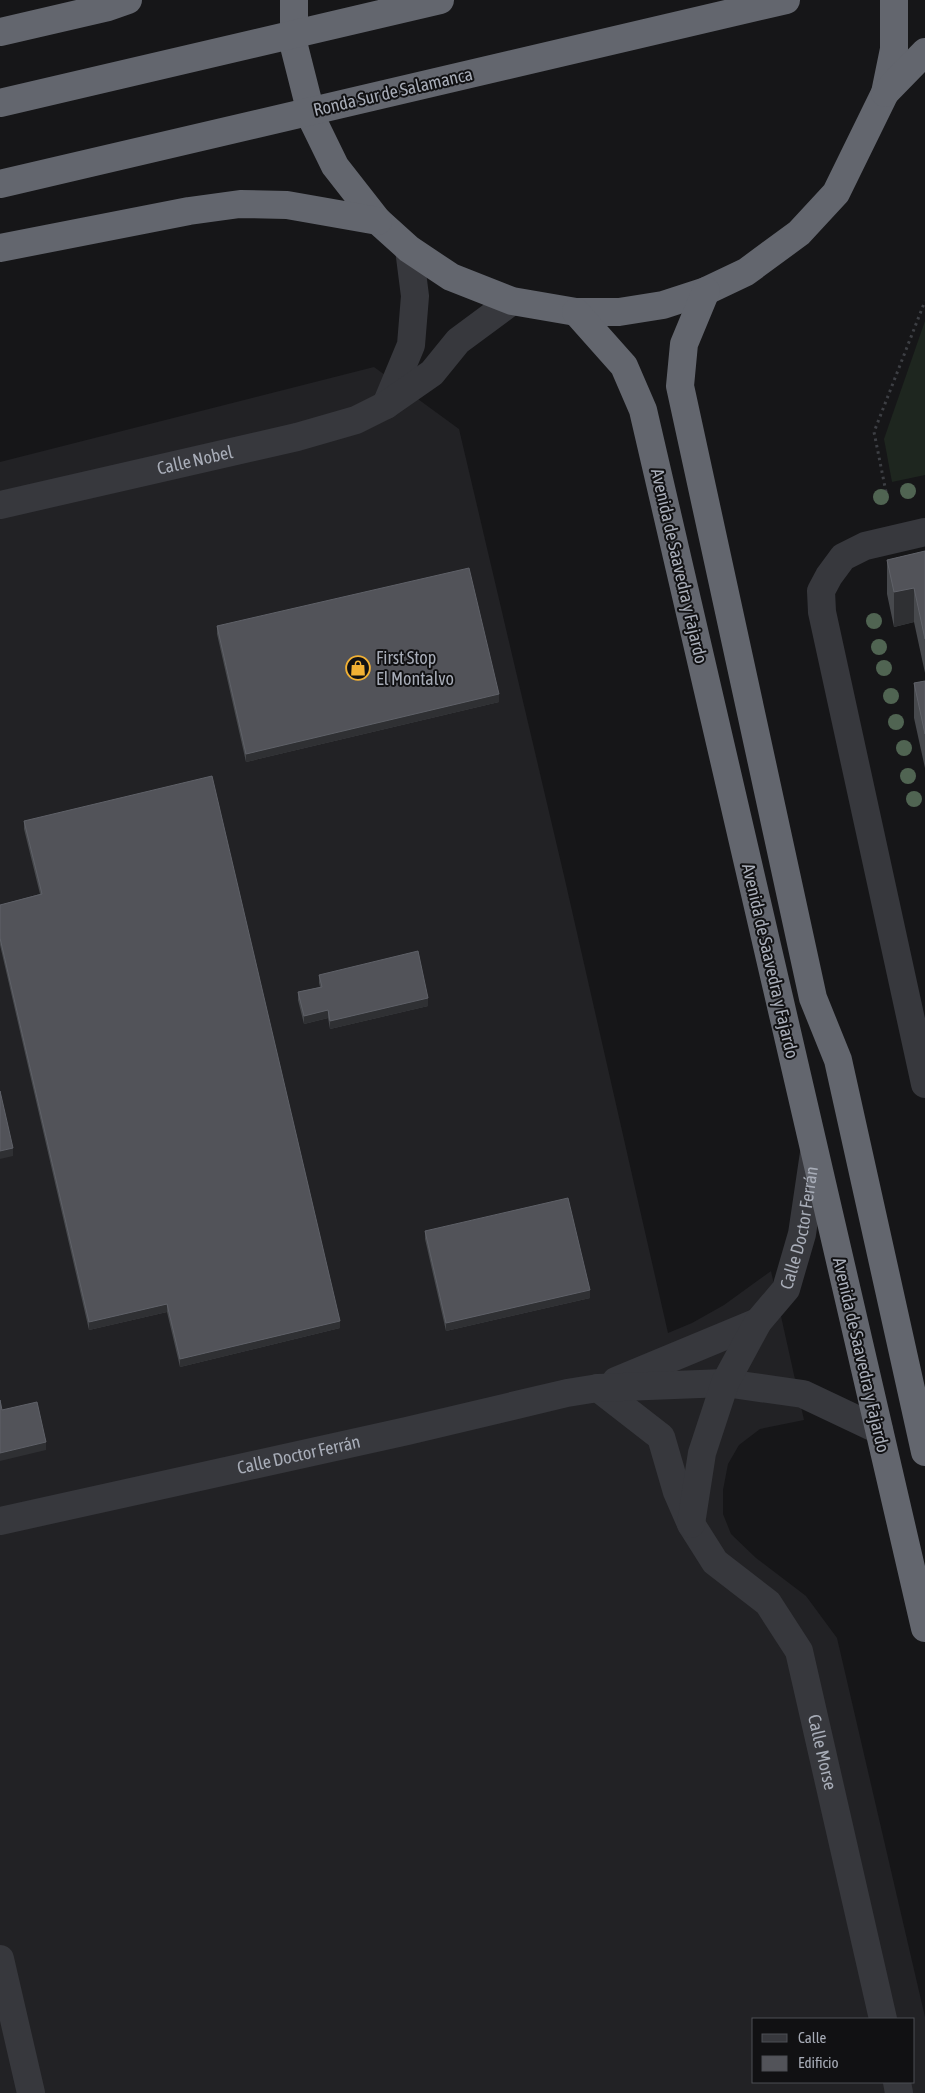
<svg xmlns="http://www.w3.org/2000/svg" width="925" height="2093" font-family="'Asap Condensed',sans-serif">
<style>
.built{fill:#222225;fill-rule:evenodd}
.grass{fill:#1e261f}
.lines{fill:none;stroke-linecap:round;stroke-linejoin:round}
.path{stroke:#3d3f44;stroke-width:3;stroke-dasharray:2.5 4;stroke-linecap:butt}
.street{stroke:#37383d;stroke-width:28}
.highway{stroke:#63666e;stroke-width:28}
.tree{fill:#506452}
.wall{fill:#47494d}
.shaded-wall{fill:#2f3033}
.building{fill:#525359;stroke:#5f6168}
.labels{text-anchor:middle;stroke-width:4;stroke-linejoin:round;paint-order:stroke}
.street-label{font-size:18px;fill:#a8adb8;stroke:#111113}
.poi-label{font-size:18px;fill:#a8adb8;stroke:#111113;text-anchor:start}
</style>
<rect width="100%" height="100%" fill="#161618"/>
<path class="built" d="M374,367l85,62 106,451 103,453 24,-10 32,-18 47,-34 33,149 -44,9 -21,16 -11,19 -5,26v24l8,20 25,24 50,38 31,42 88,379v76h-925v-1631zM754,2019h160v63h-160z"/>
<path class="grass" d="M925,321v154l-33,7 -8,-43z"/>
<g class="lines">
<path class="path" d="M886,492l-12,-60 51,-131"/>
<g class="street">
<path d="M386,405l25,-60 4,-49 -6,-47"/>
<path id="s1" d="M0,505l297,-68 59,-17 30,-15 46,-32 26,-32 54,-40"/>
<path d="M925,532l-60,14 -22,11 -14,19 -8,15 1,21 103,472"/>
<path d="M616,1381l142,-59"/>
<path id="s2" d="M598,1388l63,49 16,55 14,32 24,38 53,41 31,48 84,368"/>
<path id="s3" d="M0,1521l407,-90 160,-38 31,-5 127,-5 78,11 76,36"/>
<path id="s4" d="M691,1524l11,-71 23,-70 33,-61 28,-33 16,-55 12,-81"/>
<path d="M0,1959l31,134"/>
<path d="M897,2082l2,11"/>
</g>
<g class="highway">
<path d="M294,0v46l19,75 22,45 43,55 31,28 42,28 61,24 64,11h43l44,-7 43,-14 40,-19 53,-39 37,-40 49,-100 9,-44v-49"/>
<path d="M0,32l108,-25 20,-7"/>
<path d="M885,93l40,-41"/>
<path d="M0,103l440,-103"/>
<path d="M0,184l786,-184"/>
<path d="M0,248l189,-37 51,-7 47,1 91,16"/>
<path d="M706,291l-22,53 -4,42 133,612 25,62 87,392"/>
<path d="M576,312l48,54 19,44 282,1218"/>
</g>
</g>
<g class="tree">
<circle cx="908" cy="491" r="8"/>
<circle cx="881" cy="497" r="8"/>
<circle cx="874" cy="621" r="8"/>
<circle cx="879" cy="647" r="8"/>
<circle cx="884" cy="668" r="8"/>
<circle cx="891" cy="696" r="8"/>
<circle cx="896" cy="722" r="8"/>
<circle cx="904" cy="748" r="8"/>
<circle cx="908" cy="776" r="8"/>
<circle cx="914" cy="799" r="8"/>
</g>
<g class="wall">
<path d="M925,551v122l-11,-51 -20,5 -7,-33v-34z"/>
<path d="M217,626l282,76 -253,60 -29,-128z"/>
<path d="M925,681v87l-11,-50v-35z"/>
<path d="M24,821l316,507 -160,39 -13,-55 -78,18 -89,-385v-40l40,-11 -16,-65z"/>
<path d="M319,975l109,31 -98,23 -2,-11 -24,6 -6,-24v-8l22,-5 -1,-4z"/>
<path d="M425,1231l165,67 -144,33 -21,-92z"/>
</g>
<g class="shaded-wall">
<path d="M914,588v34l-20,5v-35z"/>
<path d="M499,694v8l-253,60v-8z"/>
<path d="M428,998v8l-98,23v-8z"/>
<path d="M328,1010v8l-24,6v-8z"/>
<path d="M13,1148v8l-13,3v-8z"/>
<path d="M590,1290v8l-144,33v-8z"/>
<path d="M167,1304v8l-78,18v-8z"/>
<path d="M340,1321v7l-160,39v-8z"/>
<path d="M46,1442v8l-46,11v-8z"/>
</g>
<g class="building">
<path d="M925,551v88l-11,-51 -20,4 -7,-32z"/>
<path d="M469,568l30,126 -253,60 -29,-128z"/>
<path d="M925,681v53l-11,-51z"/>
<path d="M212,776l128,545 -160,38 -13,-55 -78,18 -89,-384v-33l42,-11 -18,-73z"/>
<path d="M418,951l10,47 -98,23 -2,-11 -24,6 -6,-24 24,-5 -3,-12z"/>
<path d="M0,1091l13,57 -13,3z"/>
<path d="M568,1198l22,92 -144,33 -21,-92z"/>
<path d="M0,1400l2,10 35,-8 9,40 -46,11z"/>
</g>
<defs>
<g id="shop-ring" transform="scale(1.25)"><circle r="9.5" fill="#111113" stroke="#f2b134" stroke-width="1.5"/><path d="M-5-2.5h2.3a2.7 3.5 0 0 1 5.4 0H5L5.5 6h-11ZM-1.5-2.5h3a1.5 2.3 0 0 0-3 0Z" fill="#f2b134"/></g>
</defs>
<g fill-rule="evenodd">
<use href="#shop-ring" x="358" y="668"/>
</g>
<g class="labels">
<g class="street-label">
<text transform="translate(393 92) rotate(-13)" y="6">Ronda Sur de Salamanca</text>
<text dy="6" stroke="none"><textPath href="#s1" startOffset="200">Calle Nobel</textPath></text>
<text transform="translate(679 566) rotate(77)" y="6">Avenida de Saavedra y Fajardo</text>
<text transform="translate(770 961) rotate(77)" y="6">Avenida de Saavedra y Fajardo</text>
<text dy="6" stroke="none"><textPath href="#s4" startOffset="321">Calle Doctor Ferrán</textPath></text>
<text transform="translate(861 1355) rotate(77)" y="6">Avenida de Saavedra y Fajardo</text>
<text dy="6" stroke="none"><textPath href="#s3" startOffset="306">Calle Doctor Ferrán</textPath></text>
<text dy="6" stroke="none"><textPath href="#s2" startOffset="445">Calle Morse</textPath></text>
</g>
<g class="poi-label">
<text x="376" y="664">First Stop<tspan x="376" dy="21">El Montalvo</tspan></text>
</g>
</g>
<rect x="752" y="2018" width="162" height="65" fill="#111113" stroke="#4d4f55"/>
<rect x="762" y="2034" width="25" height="8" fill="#37383d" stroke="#4d4f55"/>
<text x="798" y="2043" font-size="15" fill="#a8adb8">Calle</text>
<rect x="762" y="2056" width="25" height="15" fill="#525359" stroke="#4d4f55"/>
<text x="798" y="2068" font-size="15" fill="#a8adb8">Edificio</text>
</svg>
